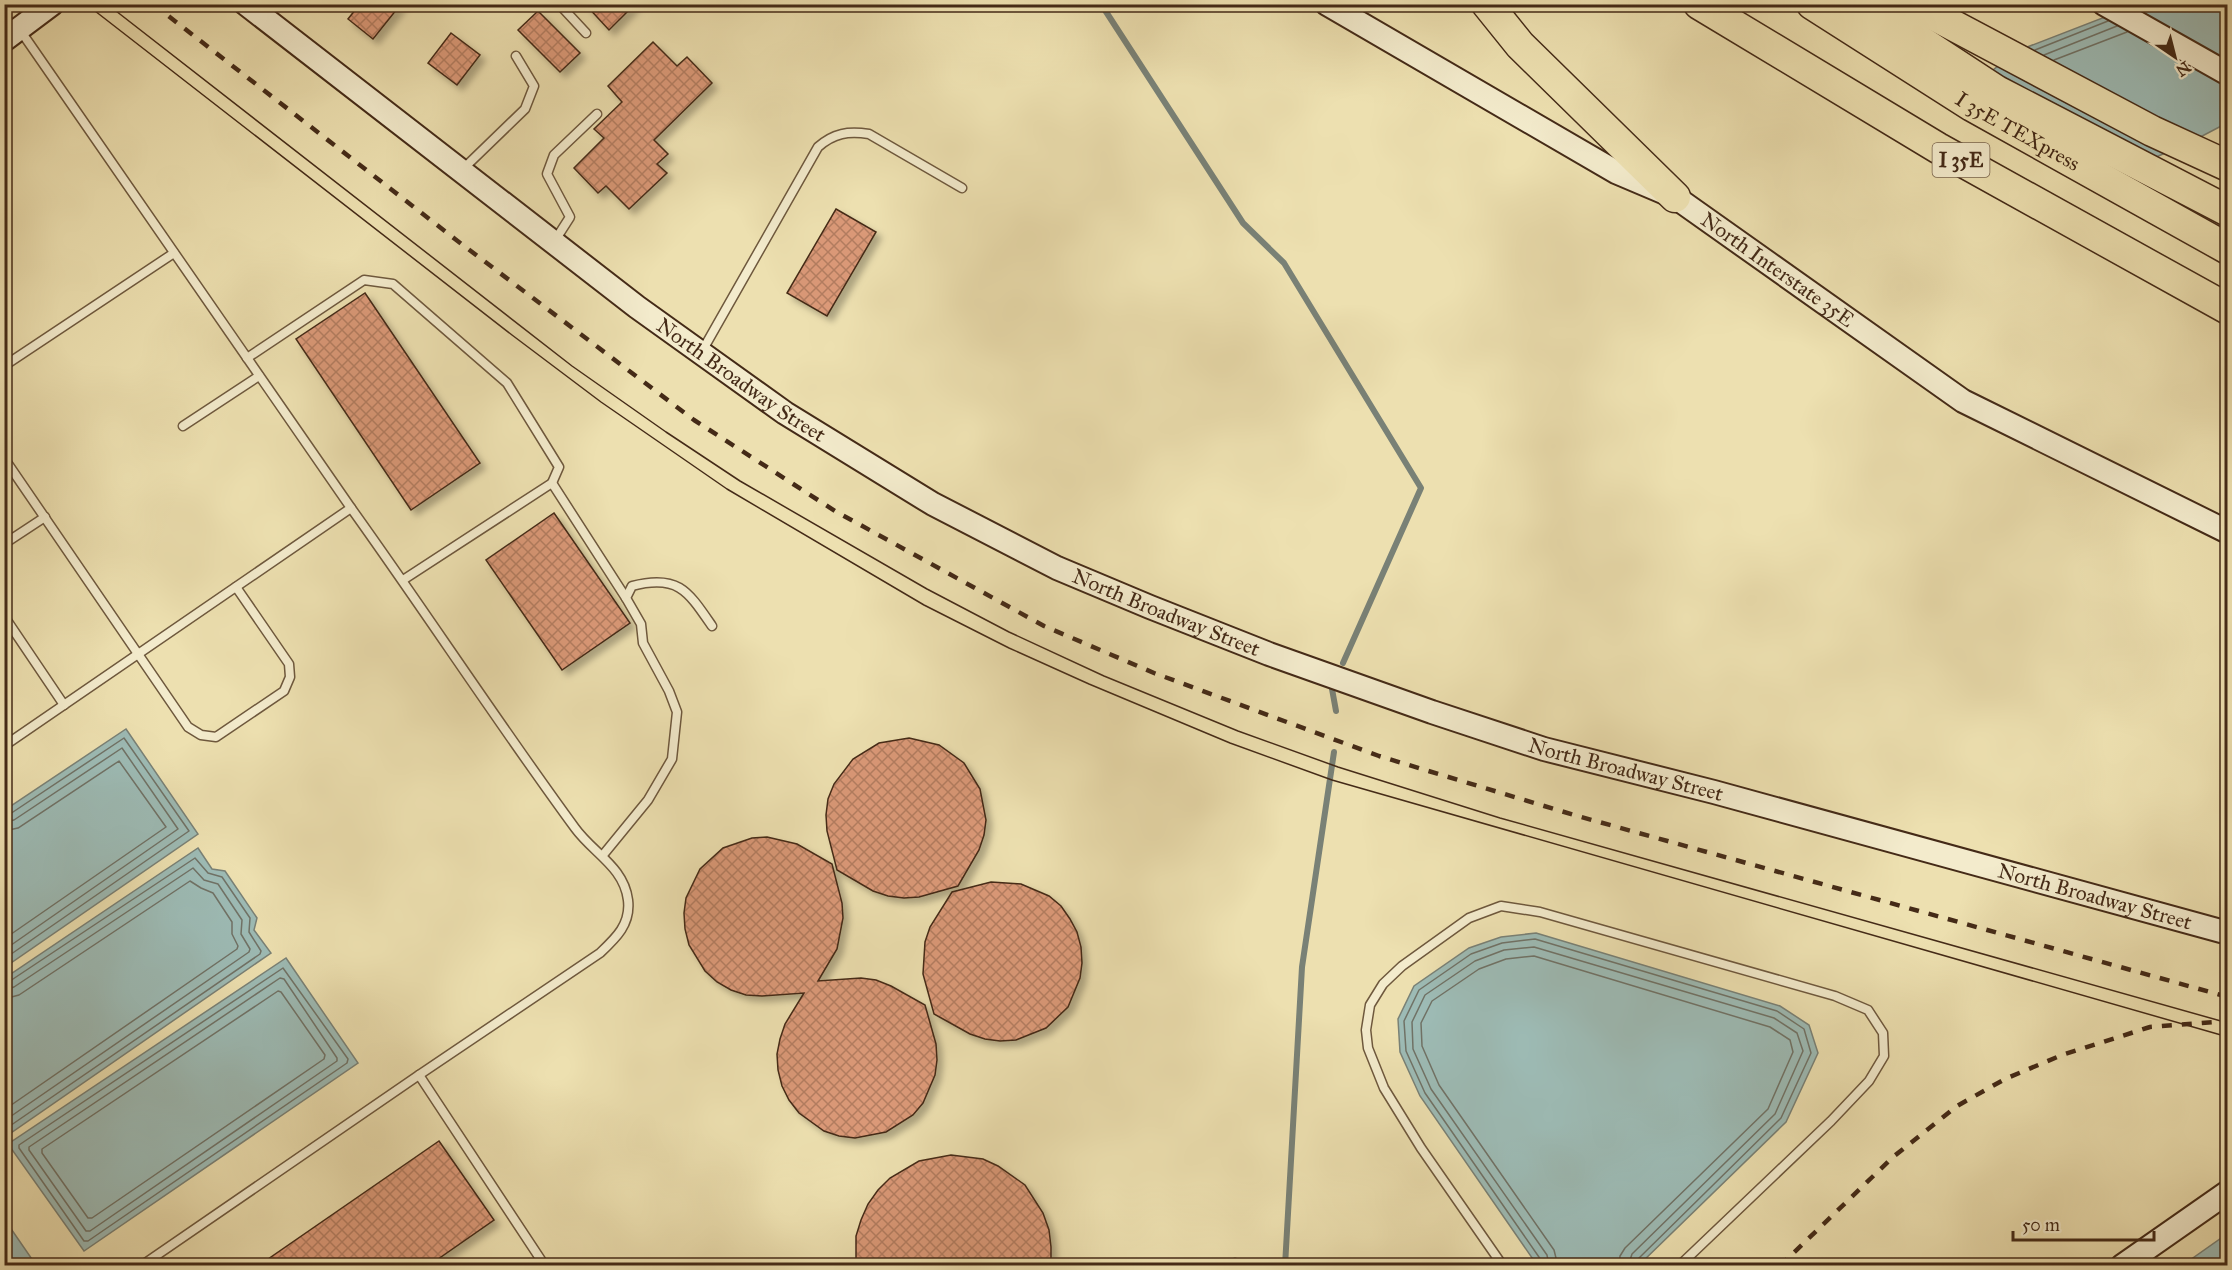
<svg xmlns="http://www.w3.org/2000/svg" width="2232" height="1270" font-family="'IM FELL Great Primer',serif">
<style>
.water{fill:#9dbbb5;stroke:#798176;stroke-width:1.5}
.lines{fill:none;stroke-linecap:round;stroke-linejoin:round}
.shore{stroke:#707266;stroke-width:1.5}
.stream{stroke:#798176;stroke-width:6}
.building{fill:url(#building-cross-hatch);stroke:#442a17;stroke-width:1.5;filter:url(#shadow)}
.lane-casing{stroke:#6e583d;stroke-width:11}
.secondary-casing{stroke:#442a17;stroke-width:26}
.highway-casing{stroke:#442a17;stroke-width:33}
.lane{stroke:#f3ebcc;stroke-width:8}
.secondary{stroke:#f3ebcc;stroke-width:22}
.highway{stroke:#ede0b0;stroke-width:30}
.tram{stroke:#442a17;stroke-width:1.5}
.rail{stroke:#442a17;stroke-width:4.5;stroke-dasharray:10 10;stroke-linecap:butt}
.labels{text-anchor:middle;stroke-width:5;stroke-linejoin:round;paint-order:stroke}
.shield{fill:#f3ebcc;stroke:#78644d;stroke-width:1.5}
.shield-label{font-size:20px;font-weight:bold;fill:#442a17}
.street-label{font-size:21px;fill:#442a17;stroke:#f3ebcc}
</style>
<defs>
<pattern id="building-cross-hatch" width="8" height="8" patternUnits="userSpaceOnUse" patternTransform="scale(1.5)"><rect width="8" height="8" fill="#db9978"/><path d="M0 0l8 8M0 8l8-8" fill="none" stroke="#b37d61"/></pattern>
<filter id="shadow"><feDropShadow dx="5.5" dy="5.5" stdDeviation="3" flood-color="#0004"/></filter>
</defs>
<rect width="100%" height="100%" fill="#ede0b0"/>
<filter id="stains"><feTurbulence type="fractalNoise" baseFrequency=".00333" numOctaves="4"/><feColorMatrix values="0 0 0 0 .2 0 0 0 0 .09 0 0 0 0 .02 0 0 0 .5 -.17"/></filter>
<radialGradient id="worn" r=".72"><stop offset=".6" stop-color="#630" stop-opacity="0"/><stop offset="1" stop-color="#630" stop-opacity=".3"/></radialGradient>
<g class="water">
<path d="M2136,5h91v118l-40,21 -62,26 -138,-87 6,-13 24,-19z"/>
<path d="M126,729l72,105 -193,133v-157z"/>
<path d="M198,848l14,21 13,2 32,47 -3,12 17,23 -266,184v-159z"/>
<path d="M1536,933l244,73 29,19 9,28 -32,69 -147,143h-102l-117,-169 -20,-44 -2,-33 16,-33 55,-38 32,-11z"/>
<path d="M286,958l72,105 -274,188 -76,-107z"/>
<path d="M5,1220l31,45h-31z"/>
<path d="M2227,1234v31h-44z"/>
</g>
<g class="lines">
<g class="shore">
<path d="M2035,50l73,-29"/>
<path d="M2044,55l73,-29"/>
<path d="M2054,60l73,-28"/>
<path d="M4,815l6,-1 114,-76 65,93 -185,128"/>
<path d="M4,822l10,-2 108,-72 56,81 -174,121"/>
<path d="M4,831l14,-3 101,-67 47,66 -162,112"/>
<path d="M283,968l65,91 -1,4 -259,178h-4l-65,-93v-3z"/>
<path d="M280,978l4,1 53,79v3l-247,170h-4l-57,-81v-3z"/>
<path d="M4,982l6,-1 185,-123 13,15 14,4 28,41 -1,14 12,19 -1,3 -256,176"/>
<path d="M4,990l10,-3 179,-119 11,12 14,4 24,36 -1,14 9,15 -1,3 -245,169"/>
<path d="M278,991l3,1 44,63 -1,4 -232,159h-4l-46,-65v-4z"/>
<path d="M4,999l15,-4 171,-114 11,7 12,5 19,29v12l6,12 -1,3 -233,161"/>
<path d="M1542,1266l-1,-6 -116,-167 -19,-42 -2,-30 15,-31 52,-36 31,-11 33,-4 242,72 27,18 7,24 -30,65 -143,141 -2,7"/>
<path d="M1549,1266l-2,-11 -116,-166 -18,-40 -1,-27 13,-27 50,-34 29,-11 30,-3 240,71 23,15 6,18 -28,63 -143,140 -4,12"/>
<path d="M1558,1266l-4,-16 -115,-165 -17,-39 -1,-23 11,-22 47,-32 27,-10 28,-3 236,71 20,13 3,12 -25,57 -143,139 -5,8 -1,10"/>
</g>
<g class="stream">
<path d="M1101,4l142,219 41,40 137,225 -78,175"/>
<path d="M1332,689l4,22"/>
<path d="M1285,1266l17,-299 32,-215"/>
</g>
</g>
<g class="building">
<path d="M360,4h41l-28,35 -25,-20z"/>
<path d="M585,4h50l-26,26z"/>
<path d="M538,11l42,42 -20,19 -42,-42z"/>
<path d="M451,33l29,22 -23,30 -29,-22z"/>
<path d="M653,42l24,24 10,-9 25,26 -58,57 14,14 -11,10 10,9 -38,36 -23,-23 -8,7 -24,-25 30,-30 -10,-9 28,-27 -14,-16z"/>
<path d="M836,209l40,23 -49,84 -40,-23z"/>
<path d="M365,293l115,170 -69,47 -115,-171z"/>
<path d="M554,513l76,110 -68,47 -76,-110z"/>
<path d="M909,738l30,7 25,18 16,26 6,31 -2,15 -5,15 -21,36 -39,11 -15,1 -16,-2 -15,-5 -36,-21 -10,-39 -1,-16 2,-16 6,-15 19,-25 26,-16z"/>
<path d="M767,837l30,7 35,20 10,39 1,15 -6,31 -19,32 43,-3 15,2 15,6 34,19 11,39 1,16 -2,15 -12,28 -10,12 -27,17 -31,6 -16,-2 -15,-5 -25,-18 -10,-13 -7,-14 -4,-16 -1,-16 3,-15 5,-15 19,-31 -42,3 -16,-1 -15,-5 -14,-8 -12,-11 -16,-26 -4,-16 -1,-16 2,-15 14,-29 23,-21 29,-10z"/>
<path d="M991,882l30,2 28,12 12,10 9,13 7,13 4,15 1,16 -2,15 -12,29 -22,21 -30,12 -16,1 -15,-2 -15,-5 -36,-20 -11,-40 2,-32 5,-15 22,-35z"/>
<path d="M439,1141l55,79 -66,46h-170z"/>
<path d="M951,1155l32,4 15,7 27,19 18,28 6,17 2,17v19h-195v-30l5,-16 7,-16 10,-14 12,-12 29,-17z"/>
</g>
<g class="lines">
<g class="lane-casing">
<g id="lane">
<path d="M559,4l27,29"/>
<path d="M463,169l62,-60 9,-23 -18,-30"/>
<path d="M554,242l16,-25 -23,-43 7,-19 43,-41"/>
<path d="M701,353l117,-206c16,-14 30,-16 51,-13l93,54"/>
<path d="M247,358l117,-78 29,4 114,99 52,84 -7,16 -149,97"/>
<path d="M4,366l170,-113"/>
<path d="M183,426l76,-50"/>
<path d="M4,458l184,269 13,8 15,2 68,-46 6,-14 -1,-13 -53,-77"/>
<path d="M552,483l74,115"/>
<path d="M351,508c76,106 147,215 224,320 18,25 49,39 53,72 3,24 -12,38 -28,53l-181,122"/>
<path d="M4,544l41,-27"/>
<path d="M4,616l60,89"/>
<path d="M4,746l347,-238 -331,-478"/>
<path d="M603,855l45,-55 24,-41 5,-47 -8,-21 -26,-48 -2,-19 -15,-26 6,-12c46,-12 56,5 80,40"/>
<path d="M141,1266l278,-191 126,191"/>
<path d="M1235,1266v-3"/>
<path d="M1503,1266l-82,-118 -37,-60 -16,-40 -2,-18 4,-25 13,-21 19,-18 67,-48 32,-12 39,6 295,84 33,14 15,23 1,23 -15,25 -38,40 -152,145"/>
</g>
</g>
<g class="secondary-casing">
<g id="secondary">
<path id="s1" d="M246,4l391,303 148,106 148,91 124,64 93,39 119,47 163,58 112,37 170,43 514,141"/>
<path id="s2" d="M1327,4l289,168 59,25 288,204 265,131"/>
<path d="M2104,4l124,70"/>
<path d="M4,40l48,-36"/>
<path d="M2122,1266l106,-74"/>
</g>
</g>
<g class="highway-casing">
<g id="highway">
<path d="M1487,4l33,41 155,152"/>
<path d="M1699,4l239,144 290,161"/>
<path id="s3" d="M1812,4l160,102 256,143"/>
<path d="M1864,4l133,87 231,120"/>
<path d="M1913,4l239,127 76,35"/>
</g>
</g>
<use href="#lane" class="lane"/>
<use href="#secondary" class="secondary"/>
<use href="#highway" class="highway"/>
<g class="tram">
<path d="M86,4l426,331 89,67 126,87 197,116 85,43 80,36 141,59 102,37 896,257"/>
<path d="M107,4l465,362 94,66 74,49 187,108 82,43 95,44 134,55 100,36 162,51 728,205"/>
</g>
<g class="rail">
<path d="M153,4l302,235 239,181 141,91 209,115 110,47 225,83 195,59 654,182"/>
<path d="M1780,1266l113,-109 64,-51 48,-27 57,-24 88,-28 78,-6"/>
</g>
</g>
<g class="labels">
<rect class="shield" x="1932.5" y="143" width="57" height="34" rx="4.5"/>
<g class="shield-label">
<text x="1961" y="167">I 35E</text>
</g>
<g class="street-label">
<text dy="7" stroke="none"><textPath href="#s3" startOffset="242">I 35E TEXpress</textPath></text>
<text dy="7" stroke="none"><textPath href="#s2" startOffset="524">North Interstate 35E</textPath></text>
<text dy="7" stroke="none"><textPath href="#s1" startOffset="622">North Broadway Street</textPath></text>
<text dy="7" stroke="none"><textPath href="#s1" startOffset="1108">North Broadway Street</textPath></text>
<text dy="7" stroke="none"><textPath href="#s1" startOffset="1594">North Broadway Street</textPath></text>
<text dy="7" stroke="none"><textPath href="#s1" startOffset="2080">North Broadway Street</textPath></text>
</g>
</g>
<rect width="2232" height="1270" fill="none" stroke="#ede0b0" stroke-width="24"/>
<rect x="6" y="6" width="2220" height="1258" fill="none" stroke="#442a17" stroke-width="3"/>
<rect x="12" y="12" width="2208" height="1246" fill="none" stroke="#442a17" stroke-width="1.5"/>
<g transform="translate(2175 57) rotate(145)" stroke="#f3ebcc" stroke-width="4.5" paint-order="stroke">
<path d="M0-4.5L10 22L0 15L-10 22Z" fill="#442a17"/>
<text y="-9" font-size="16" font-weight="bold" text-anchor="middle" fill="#442a17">N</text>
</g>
<path d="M2013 1231v9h141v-9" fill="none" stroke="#442a17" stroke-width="3"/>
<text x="2022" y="1231" font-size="18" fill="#442a17" stroke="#f3ebcc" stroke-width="4.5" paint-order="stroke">50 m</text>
<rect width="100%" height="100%" filter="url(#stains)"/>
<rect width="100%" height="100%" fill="url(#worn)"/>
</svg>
